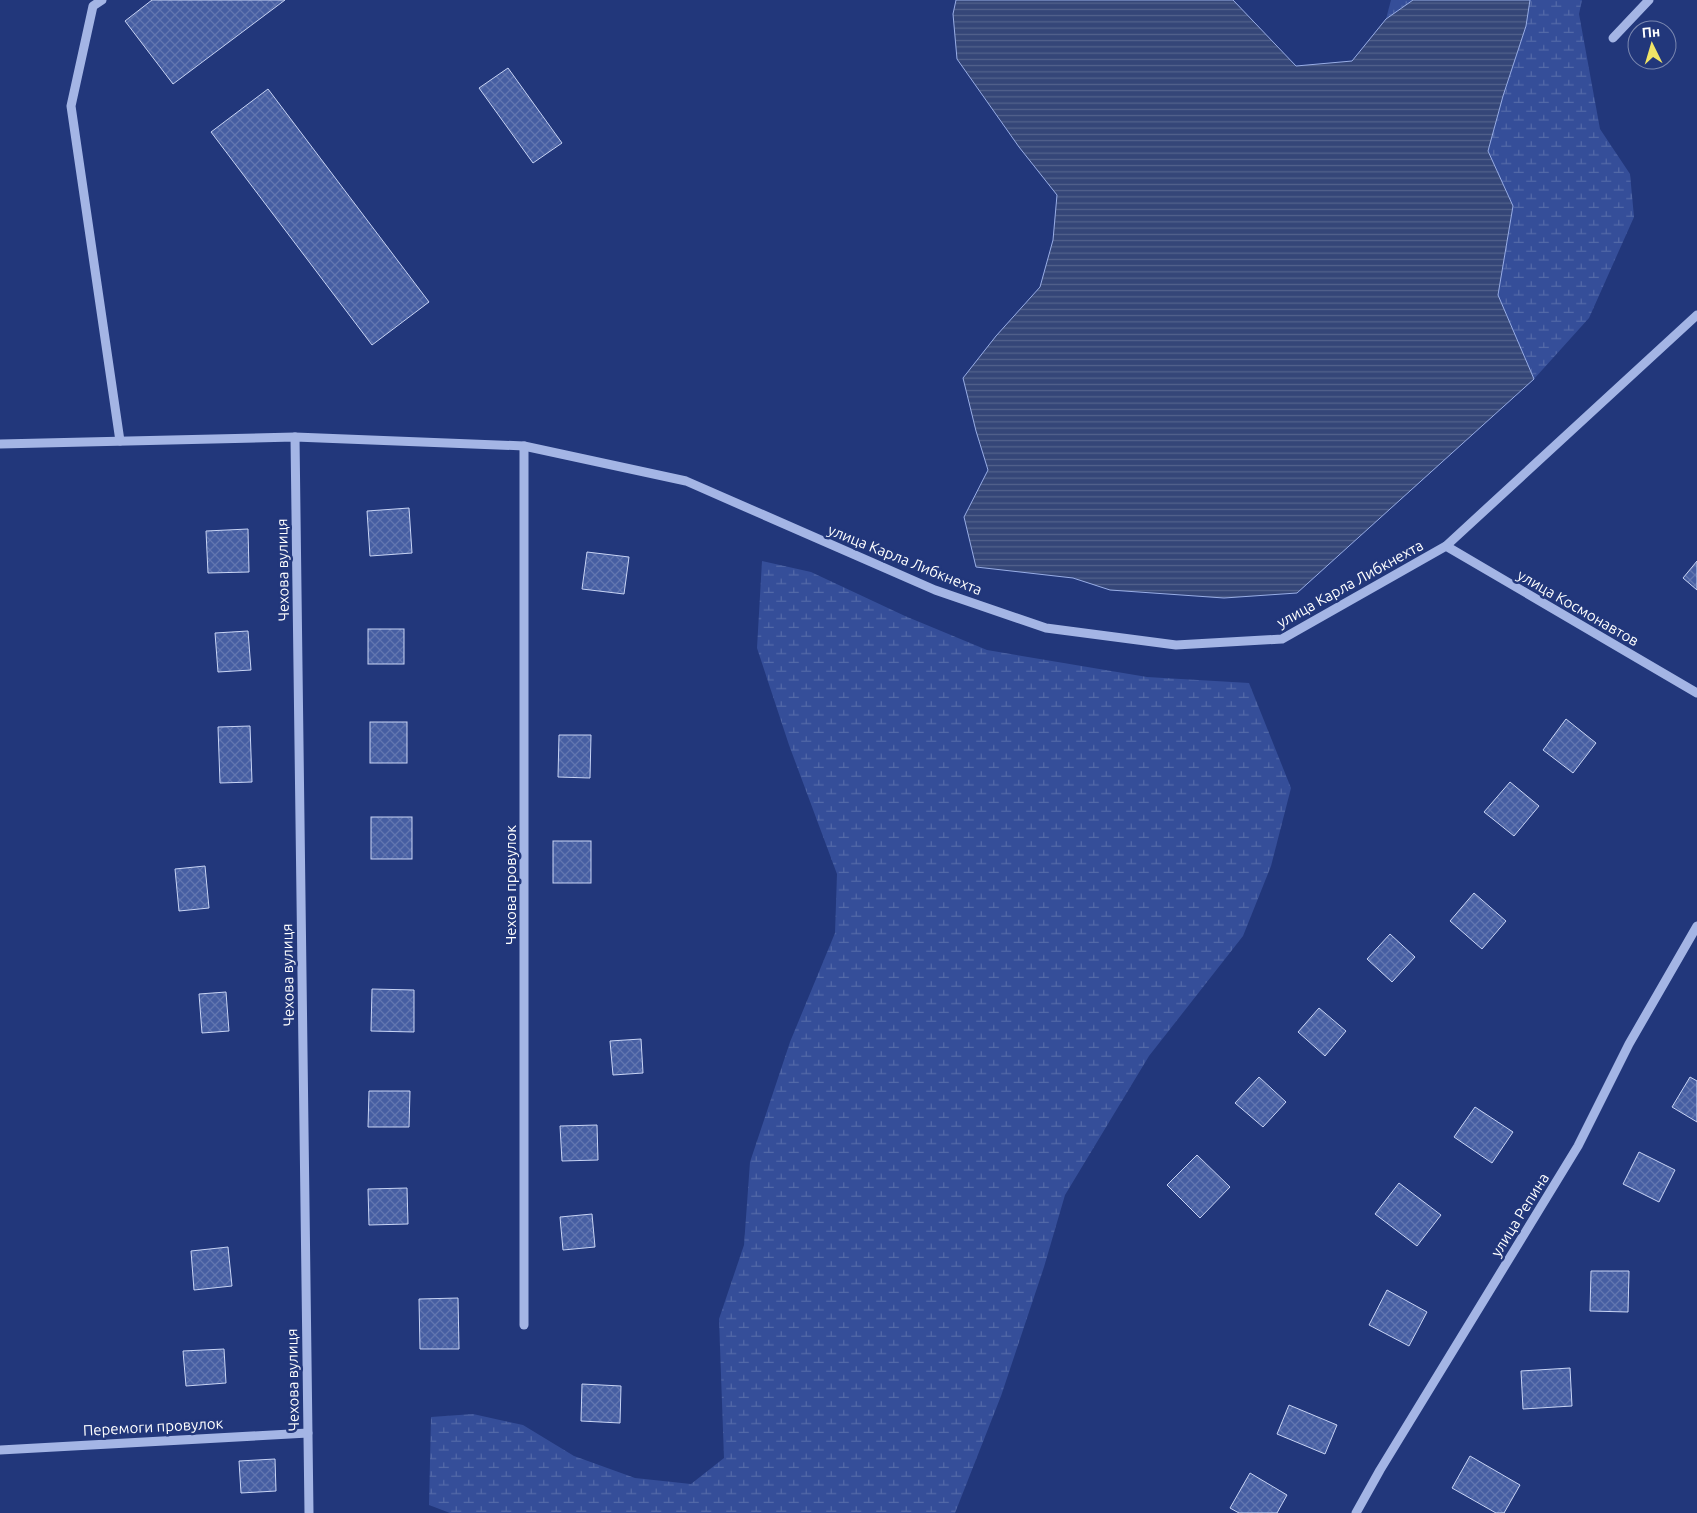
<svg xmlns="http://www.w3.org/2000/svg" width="1697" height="1513" font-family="Ubuntu,sans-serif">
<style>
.wetland{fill:url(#wetland-marsh)}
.water{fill:url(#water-rules);stroke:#98ade6}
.building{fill:url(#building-cross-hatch);stroke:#c7d3f4}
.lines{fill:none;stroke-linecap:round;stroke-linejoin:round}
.minor{stroke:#a4b5e5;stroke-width:9}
.labels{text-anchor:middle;stroke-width:5;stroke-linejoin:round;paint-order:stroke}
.street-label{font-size:15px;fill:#fff;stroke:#22377b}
</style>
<defs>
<pattern id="wetland-marsh" width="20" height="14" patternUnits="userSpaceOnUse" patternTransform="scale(1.25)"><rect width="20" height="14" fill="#354e99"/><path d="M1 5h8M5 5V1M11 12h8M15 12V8" fill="none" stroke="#5369a8"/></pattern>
<pattern id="water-rules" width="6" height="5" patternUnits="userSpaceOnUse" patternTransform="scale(1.25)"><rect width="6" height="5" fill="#354678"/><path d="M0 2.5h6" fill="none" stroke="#53628c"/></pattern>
<pattern id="building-cross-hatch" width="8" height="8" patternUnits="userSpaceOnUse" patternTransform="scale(1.25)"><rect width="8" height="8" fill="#465ea2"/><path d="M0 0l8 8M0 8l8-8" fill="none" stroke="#6276b0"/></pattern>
</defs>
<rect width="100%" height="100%" fill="#22377b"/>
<g class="wetland">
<path d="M1391,0h22l-27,19z"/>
<path d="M1530,0h52l-3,14 21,115 30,45 4,43 -45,101 -55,61 -36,-84 15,-89 -25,-55 15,-55 23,-70z"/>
<path d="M762,561l49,11 94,44 82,34 160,27 102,6 42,105 -20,78 -28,70 -94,120 -84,139 -21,72 -43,129 -46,117h-505l-21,-8 2,-88 42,-3 50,11 51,31 61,22 56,6 33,-26 -5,-139 25,-74 6,-83 40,-120 45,-109 2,-59 -48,-129 -32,-97z"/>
</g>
<path class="water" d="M956,0h277l63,66 56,-5 34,-42 27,-19h117l-4,26 -23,70 -15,55 25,55 -15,89 36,84 -237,214 -73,5 -114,-8 -37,-12 -97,-11 -12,-50 24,-47 -12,-39 -13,-53 33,-42 44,-49 13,-47 4,-45 -38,-48 -62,-88 -4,-45z"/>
<g class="building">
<path d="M152,0h133l-112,84 -48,-63z"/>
<path d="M508,68l54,75 -29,20 -54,-75z"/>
<path d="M268,89l161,213 -57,43 -161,-213z"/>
<path d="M409,508l3,45 -42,3 -3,-45z"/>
<path d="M248,529l1,43 -41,1 -2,-42z"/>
<path d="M587,552l42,5 -5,37 -42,-5z"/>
<path d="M1697,561v29l-14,-12z"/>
<rect x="368" y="629" width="36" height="35"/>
<path d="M248,631l3,39 -33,2 -3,-39z"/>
<path d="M1566,719l30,24 -23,30 -30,-23z"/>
<rect x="370" y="722" width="37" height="41"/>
<path d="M250,726l2,56 -32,1 -2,-56z"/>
<path d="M559,735h32l-1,43 -32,-1z"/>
<path d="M1510,782l29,24 -25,30 -30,-24z"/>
<rect x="371" y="817" width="41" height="42"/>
<rect x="553" y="841" width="38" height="42"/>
<path d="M205,866l4,42 -30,3 -4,-42z"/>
<path d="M1474,893l32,28 -24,28 -32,-28z"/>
<path d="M1390,934l25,23 -23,25 -25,-23z"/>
<path d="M372,989l42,1v42l-43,-1z"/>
<path d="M226,992l3,39 -27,2 -3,-39z"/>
<path d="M1319,1008l27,23 -21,25 -27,-24z"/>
<path d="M641,1039l2,34 -30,2 -3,-34z"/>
<path d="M1259,1077l27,25 -23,25 -28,-24z"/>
<path d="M1690,1077l7,4v41l-25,-15z"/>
<path d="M369,1091h41l-1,36h-41z"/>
<path d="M1475,1107l38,25 -21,31 -38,-26z"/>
<path d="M597,1125l1,35 -36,1 -2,-35z"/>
<path d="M1639,1152l36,18 -16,32 -36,-18z"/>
<path d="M1197,1155l33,32 -30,31 -33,-33z"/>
<path d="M1399,1183l42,32 -24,31 -42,-32z"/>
<path d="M407,1188l1,36 -39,1 -1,-36z"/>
<path d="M592,1214l3,33 -32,3 -3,-33z"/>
<path d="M228,1247l4,39 -38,4 -3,-39z"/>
<path d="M1591,1271h38l-1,41 -38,-1z"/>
<path d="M1387,1290l40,22 -18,34 -40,-21z"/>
<path d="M458,1298l1,51h-39l-1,-50z"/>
<path d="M224,1349l2,34 -40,3 -3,-35z"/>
<path d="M1570,1368l2,38 -49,3 -2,-38z"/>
<path d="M582,1384l39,2 -1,37 -39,-2z"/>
<path d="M1289,1405l48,20 -12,29 -48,-20z"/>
<path d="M1470,1456l50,29 -16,28h-8l-44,-25z"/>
<path d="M275,1459l1,32 -35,2 -2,-32z"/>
<path d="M1250,1473l37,22 -10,18h-38l-9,-5z"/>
</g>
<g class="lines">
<g class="minor">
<path d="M102,0l-9,6 -22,100 49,335"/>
<path d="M1613,38l36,-38"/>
<path d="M295,437l14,1076"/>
<path d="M0,444l295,-7 229,9 162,35 249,109 111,38 130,17 106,-6 164,-93 251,-231"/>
<path d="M1446,546l251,147"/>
<path d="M524,1325v-879"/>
<path d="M0,1450l308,-17"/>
<path d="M1356,1513l24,-43 198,-324 51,-102 68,-118"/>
</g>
</g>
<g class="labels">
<g class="street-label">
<text transform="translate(905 560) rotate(22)" y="5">улица Карла Либкнехта</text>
<text transform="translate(283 570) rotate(-91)" y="5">Чехова вулиця</text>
<text transform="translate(1350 584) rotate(-29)" y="5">улица Карла Либкнехта</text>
<text transform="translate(1578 608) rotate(30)" y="5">улица Космонавтов</text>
<text transform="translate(511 885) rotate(-90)" y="5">Чехова провулок</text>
<text transform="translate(288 975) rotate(-91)" y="5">Чехова вулиця</text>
<text transform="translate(1520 1215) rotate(-58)" y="5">улица Репина</text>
<text transform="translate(293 1380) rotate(-91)" y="5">Чехова вулиця</text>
<text transform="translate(153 1427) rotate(-3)" y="5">Перемоги провулок</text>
</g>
</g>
<g transform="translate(1652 45) rotate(355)"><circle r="24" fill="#22377b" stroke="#7a87b0"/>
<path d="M0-4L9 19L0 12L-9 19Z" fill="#f1e466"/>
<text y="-8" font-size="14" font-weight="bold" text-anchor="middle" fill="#ffffff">Пн</text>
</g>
</svg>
